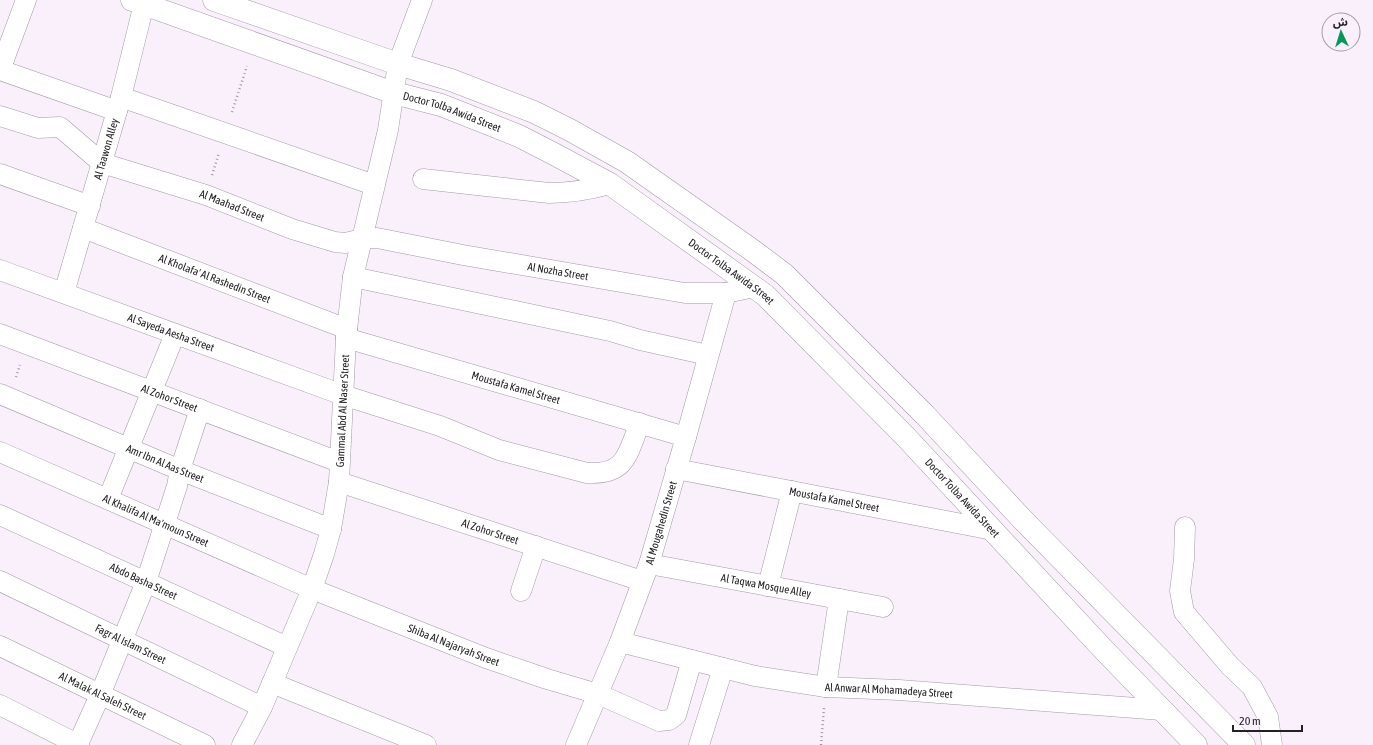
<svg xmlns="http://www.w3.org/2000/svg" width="1373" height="745" font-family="'Asap Condensed','Noto Sans Arabic',sans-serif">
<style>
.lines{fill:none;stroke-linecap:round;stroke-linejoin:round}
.minor-casing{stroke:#a29aa5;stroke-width:21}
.tertiary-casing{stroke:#a29aa5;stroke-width:23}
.path{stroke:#9e98a0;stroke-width:2.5;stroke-dasharray:1 3;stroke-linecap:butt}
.minor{stroke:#fff;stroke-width:20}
.tertiary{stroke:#fff;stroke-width:22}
.labels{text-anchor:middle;stroke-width:3;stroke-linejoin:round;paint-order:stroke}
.street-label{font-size:11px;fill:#242125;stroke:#f9f0fc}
</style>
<rect width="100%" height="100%" fill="#f9f0fc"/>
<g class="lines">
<g class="minor-casing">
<g id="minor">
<path d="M0,70l117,41"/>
<path d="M0,70l26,-70"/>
<path d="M121,97l253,88"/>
<path id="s1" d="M0,116l38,12 22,-1 42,36 104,32 86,34 43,13 10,1 22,-5h10l86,17 222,38h41l28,-6"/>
<path d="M0,174l90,32"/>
<path d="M423,179l126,14c21,0 40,-3 61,-9"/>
<path id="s2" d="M83,228l264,101"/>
<path id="s3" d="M0,270l343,125 97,31 59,24 88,23c40,2 40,-19 53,-50"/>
<path d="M353,277l257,54 30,9 68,15"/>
<path id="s4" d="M64,293l57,-196 23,-93"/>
<path id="s5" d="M0,334l339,128"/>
<path id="s6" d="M346,338l340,99"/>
<path id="s7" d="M0,394l180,76 151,59"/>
<path id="s8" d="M0,452l312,137 174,69 61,21 51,15 61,27 10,-1 7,-5 16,-55"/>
<path id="s9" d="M676,469l317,61"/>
<path id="s10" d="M339,482l303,99"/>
<path d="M108,499l67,-165"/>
<path id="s11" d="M0,515l287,132"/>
<path d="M1185,527l-1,32 -4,32 4,21 46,54 22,21 16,30 4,28"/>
<path id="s12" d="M649,564l234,43"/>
<path id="s13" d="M0,581l262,126"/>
<path d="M768,586l24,-95"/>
<path d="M521,591l15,-45"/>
<path id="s14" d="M620,642l135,34 71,11 73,3 263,20"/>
<path id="s15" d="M0,646l205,99"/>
<path d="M272,683l154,62"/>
<path d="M826,687l13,-88"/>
<path d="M0,705l79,40"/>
<path d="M78,744l22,-49 46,-113 31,-96 3,-16 20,-61"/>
<path id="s16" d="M242,745l20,-38 50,-118 12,-35 7,-25 8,-47 7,-144 7,-61 35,-147 10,-66 24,-64"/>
<path id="s17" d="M576,745l44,-103 29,-78 37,-127 40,-144"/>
<path d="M699,745l24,-77"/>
</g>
</g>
<g class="tertiary-casing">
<g id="tertiary">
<path id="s18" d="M132,0l262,93 47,12 78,31 35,18 56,30 155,111 139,140 199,214 93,96"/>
<path d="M214,0l184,64 53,16 83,32 36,18 57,32 125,88 32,24 141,141 98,105 221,225"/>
</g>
</g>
<g class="path">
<path d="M232,112l15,-46"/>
<path d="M212,175l7,-22"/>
<path d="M16,377l4,-12"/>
<path d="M821,745l3,-37"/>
</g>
<use href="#minor" class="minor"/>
<use href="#tertiary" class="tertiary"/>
</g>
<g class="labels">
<g class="street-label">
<text dy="4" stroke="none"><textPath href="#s18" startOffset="339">Doctor Tolba Awida Street</textPath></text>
<text dy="4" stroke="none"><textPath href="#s4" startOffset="150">Al Taawon Alley</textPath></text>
<text dy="4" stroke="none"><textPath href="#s1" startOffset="254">Al Maahad Street</textPath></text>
<text dy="4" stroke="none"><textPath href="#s1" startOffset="590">Al Nozha Street</textPath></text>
<text dy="4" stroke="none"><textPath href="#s18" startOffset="663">Doctor Tolba Awida Street</textPath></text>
<text dy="4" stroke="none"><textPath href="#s2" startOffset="141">Al Kholafa' Al Rashedin Street</textPath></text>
<text dy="4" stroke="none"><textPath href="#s3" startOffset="182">Al Sayeda Aesha Street</textPath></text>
<text dy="4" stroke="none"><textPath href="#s6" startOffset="177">Moustafa Kamel Street</textPath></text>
<text dy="4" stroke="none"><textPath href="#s5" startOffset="181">Al Zohor Street</textPath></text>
<text dy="4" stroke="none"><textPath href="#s16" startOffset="353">Gammal Abd Al Naser Street</textPath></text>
<text dy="4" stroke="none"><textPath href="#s7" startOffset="179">Amr Ibn Al Aas Street</textPath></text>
<text dy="4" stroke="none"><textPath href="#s18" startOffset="987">Doctor Tolba Awida Street</textPath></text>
<text dy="4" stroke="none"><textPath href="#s9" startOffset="161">Moustafa Kamel Street</textPath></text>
<text dy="4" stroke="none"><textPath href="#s8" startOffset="170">Al Khalifa Al Ma'moun Street</textPath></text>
<text dy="4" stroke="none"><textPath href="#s17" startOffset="238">Al Mougahedin Street</textPath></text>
<text dy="4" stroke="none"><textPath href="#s10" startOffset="159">Al Zohor Street</textPath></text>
<text dy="4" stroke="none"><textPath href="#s11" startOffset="158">Abdo Basha Street</textPath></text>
<text dy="4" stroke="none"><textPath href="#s12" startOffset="119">Al Taqwa Mosque Alley</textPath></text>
<text dy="4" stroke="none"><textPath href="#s13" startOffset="145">Fagr Al Islam Street</textPath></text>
<text dy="4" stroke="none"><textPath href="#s8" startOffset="493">Shiba Al Najaryah Street</textPath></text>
<text dy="4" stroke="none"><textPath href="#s14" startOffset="274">Al Anwar Al Mohamadeya Street</textPath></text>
<text dy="4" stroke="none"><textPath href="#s15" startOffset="114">Al Malak Al Saleh Street</textPath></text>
</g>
</g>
<g transform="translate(1341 32) rotate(356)"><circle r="19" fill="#f9f0fc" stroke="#a49da6"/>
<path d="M0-3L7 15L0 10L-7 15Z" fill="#059859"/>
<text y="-6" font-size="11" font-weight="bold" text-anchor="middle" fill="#242125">ش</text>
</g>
<path d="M1233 725v6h69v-6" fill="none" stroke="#242125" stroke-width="2"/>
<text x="1239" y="725" font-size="12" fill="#242125" stroke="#f9f0fc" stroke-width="3" paint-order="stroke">20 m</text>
</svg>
